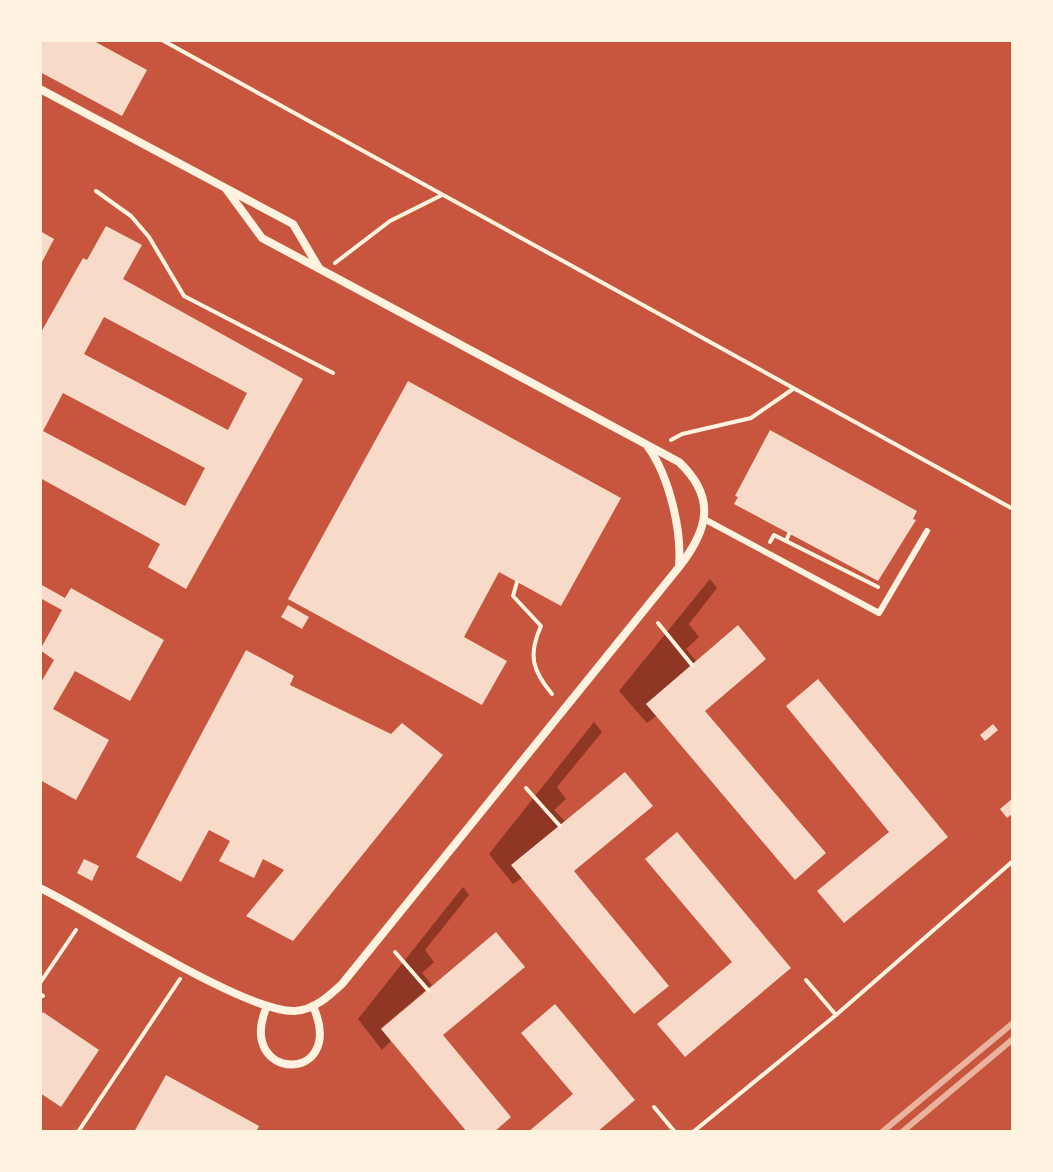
<svg xmlns="http://www.w3.org/2000/svg" width="1053" height="1172" font-family="'Fira Sans',sans-serif">
<style>
.water{fill:#8f3625}
.building{fill:#f7dbc8;fill-rule:evenodd}
.lines{fill:none;stroke-linecap:round;stroke-linejoin:round}
.path{stroke:#fff3e0;stroke-width:4}
.service{stroke:#fff3e0;stroke-width:6}
.minor{stroke:#fff3e0;stroke-width:8}
.rail{stroke:#e9b49f;stroke-width:6}
</style>
<rect width="100%" height="100%" fill="#c8553d"/>
<g class="water">
<path d="M710,579l7,9 -28,36 10,13 -13,12 10,12 -50,43 10,12 -9,7 -28,-32z"/>
<path d="M594,722l8,10 -45,55 9,12 -12,11 11,11 -53,44 10,13 -9,6 -24,-30z"/>
<path d="M463,887l6,8 -44,55 9,12 -12,11 10,12 -51,43 10,13 -9,9 -24,-31z"/>
</g>
<g class="building">
<path d="M40,40h52l55,30 -25,46 -82,-44z"/>
<path d="M106,226l36,19 -19,34 180,100 -117,210 -38,-22 12,-23 -120,-66v-144l43,-76 4,2zM104,317l143,76 -19,37 -144,-76zM63,393l142,75 -20,38 -142,-75z"/>
<path d="M40,231l14,8 -14,27z"/>
<path d="M408,381l213,117 -60,108 -62,-34 -35,65 43,24 -25,44 -194,-106z"/>
<path d="M770,430l147,81 -4,8 3,1 -38,61 -144,-77 4,-7 -3,-1z"/>
<path d="M40,584l25,14 6,-10 93,52 -34,61 -55,-30 -22,38 56,31 -33,60 -36,-20v-96l14,-24 -14,-10 22,-40 -22,-12z"/>
<path d="M288,605l21,12 -7,12 -21,-12z"/>
<path d="M738,625l28,34 -61,52 121,142 -31,27 -149,-176z"/>
<path d="M246,650l48,26 -4,9 101,49 11,-11 41,32 -150,186 -47,-25 38,-46 -21,-11 -9,19 -35,-17 11,-20 -21,-11 -28,52 -45,-25z"/>
<path d="M818,679l130,158 -104,86 -27,-32 72,-59 -103,-126z"/>
<path d="M993,724l5,6 -13,11 -5,-6z"/>
<path d="M625,772l28,34 -79,65 95,115 -35,28 -123,-149z"/>
<path d="M1013,798v15l-6,5 -7,-9z"/>
<path d="M677,832l114,136 -106,89 -28,-33 75,-62 -87,-103z"/>
<path d="M84,859l15,7 -7,15 -15,-8z"/>
<path d="M496,932l29,35 -82,68 68,82 -17,15h-27l-86,-103z"/>
<path d="M555,1004l80,96 -38,32h-69l45,-38 -52,-61z"/>
<path d="M43,1012l56,38 -38,57 -21,-14v-76z"/>
<path d="M166,1075l93,51 -3,6h-122z"/>
</g>
<g class="lines">
<g class="path">
<path d="M162,40l851,469"/>
<path d="M96,191l35,25 18,21 35,59 149,77"/>
<path d="M335,263l55,-42 50,-25"/>
<path d="M671,440l11,-6 69,-16 42,-29"/>
<path d="M789,534l-3,7 92,46"/>
<path d="M770,542l4,-7 12,6"/>
<path d="M517,582l-4,14 28,30c-13,29 -9,44 11,68"/>
<path d="M658,623l34,42"/>
<path d="M526,788l34,38"/>
<path d="M395,952l33,38"/>
<path d="M806,980l30,35"/>
<path d="M40,983l36,-53"/>
<path d="M40,994l3,2"/>
<path d="M654,1107l21,25"/>
<path d="M78,1132l102,-153"/>
<path d="M693,1132l143,-117 177,-154"/>
</g>
<path class="service" d="M706,520l173,93 48,-82"/>
<g class="minor">
<path d="M40,89l253,135 26,44"/>
<path d="M648,447c21,29 34,83 31,119"/>
<path d="M40,888c54,26 205,125 255,123 19,-1 34,-15 47,-27l337,-417c29,-37 38,-69 0,-105l-417,-224 -36,-49"/>
<path d="M267,1006c-33,76 81,80 46,0"/>
</g>
<g class="rail">
<path d="M882,1132l131,-109"/>
<path d="M902,1132l111,-93"/>
</g>
</g>
<rect width="1053" height="1172" fill="none" stroke="#fff3e0" stroke-width="84"/>
</svg>
